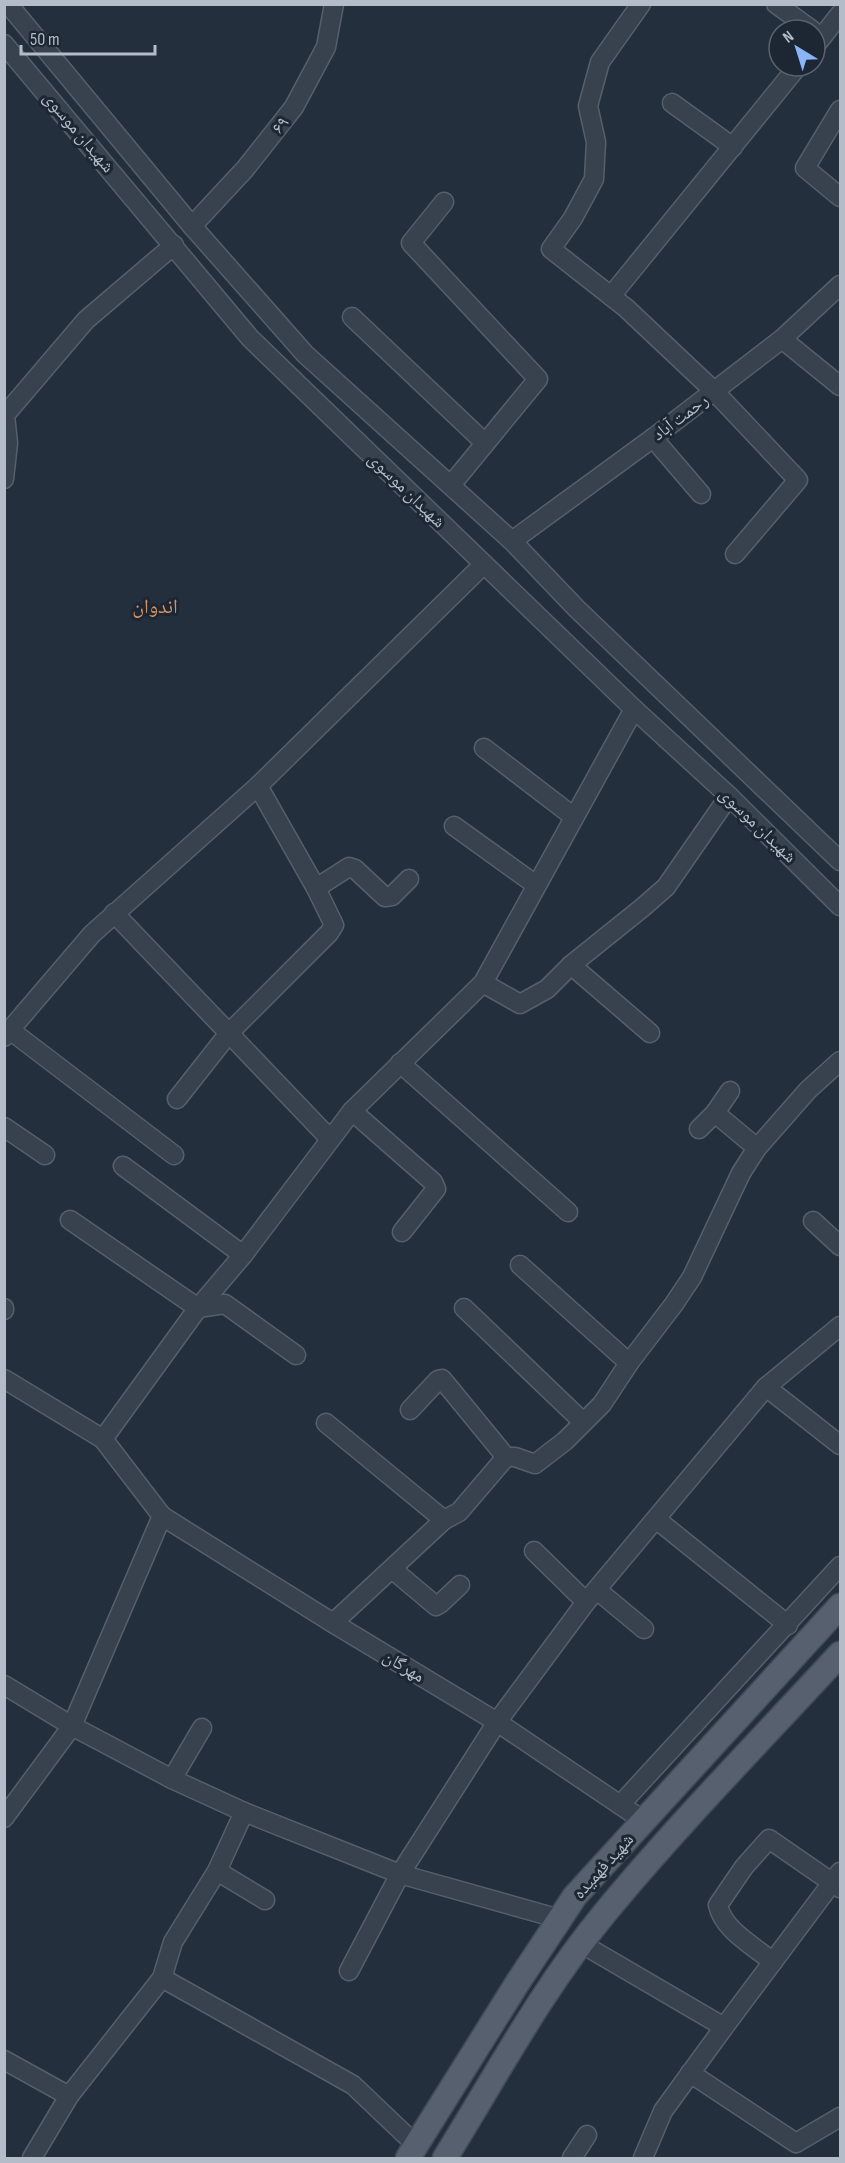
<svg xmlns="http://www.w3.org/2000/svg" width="845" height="2163" font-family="'Sofia Sans Condensed','Noto Naskh Arabic',sans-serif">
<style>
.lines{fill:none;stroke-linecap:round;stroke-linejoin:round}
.minor-casing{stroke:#565f6c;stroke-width:21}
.major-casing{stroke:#414a57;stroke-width:27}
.minor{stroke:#38414e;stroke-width:18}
.major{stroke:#56606e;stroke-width:24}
.labels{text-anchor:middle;stroke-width:6;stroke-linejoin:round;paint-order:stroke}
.street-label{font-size:18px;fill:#b4bcc9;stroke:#1d2633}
.neighbourhood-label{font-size:20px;fill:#d59563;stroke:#1d2633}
</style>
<rect width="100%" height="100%" fill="#242f3e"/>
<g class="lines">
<g class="minor-casing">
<g id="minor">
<path d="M8,4l184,222 113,128 207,187 64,67 264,253"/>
<path d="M641,4l-41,58 -12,44 8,36 -2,37 -21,39 -22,31 75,59 88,83 84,89 -63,74"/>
<path d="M776,4l36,26"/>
<path d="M4,44l246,294 384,371 95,87 111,110"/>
<path d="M815,46l25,-32"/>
<path d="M672,103l61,44"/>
<path d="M840,110l-35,58 35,29"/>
<path d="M444,202l-33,41 127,136 -87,106"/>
<path d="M192,226l53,-57 49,-62 32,-60 8,-43"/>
<path d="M611,296l187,-230"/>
<path d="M352,317l133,126"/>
<path d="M782,339l58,47"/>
<path d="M653,438l48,56"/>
<path d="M4,479l4,-36 -3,-28 81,-95 88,-75"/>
<path d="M512,541l141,-103 129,-99 58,-54"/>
<path d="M484,748l90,69"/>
<path d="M454,826l82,59"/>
<path d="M316,888l33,-21 6,2 30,28 7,-1 17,-17"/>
<path d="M114,913l216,226"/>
<path d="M571,965l79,68"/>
<path d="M483,983l37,21 27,-15 24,-24 71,-57 24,-21 63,-91"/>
<path d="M10,1030l164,125"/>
<path d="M4,1037l88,-103 166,-148 226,-222"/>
<path d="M400,1063l168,149"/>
<path d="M177,1099l52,-66 100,-100 5,-8 -18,-37 -58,-102"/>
<path d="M352,1111l81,71 3,7 -34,43"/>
<path d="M715,1113l42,35"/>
<path d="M4,1127l41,28"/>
<path d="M699,1129l16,-16 15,-22"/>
<path d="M123,1166l120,89"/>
<path d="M70,1220l128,88 27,-4 71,51"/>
<path d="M813,1221l27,25"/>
<path d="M520,1265l109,98"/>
<path d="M4,1308v2"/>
<path d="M464,1308l119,114"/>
<path d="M4,1379l99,60"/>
<path d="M766,1387l74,58"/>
<path d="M410,1410l28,-30 4,-1 64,78"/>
<path d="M326,1423l118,97"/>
<path d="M162,1516l171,107 164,99 147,99"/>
<path d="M656,1519l132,106"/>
<path d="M534,1551l52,51"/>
<path d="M392,1569l44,37 5,-3 19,-18"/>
<path d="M597,1590l47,39"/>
<path d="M333,1623l111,-103 15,-8 47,-55h9l20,7 30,-23 37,-37 27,-41 45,-59 18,-27 49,-104 16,-25 51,-58 32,-29"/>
<path d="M4,1685l68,41 100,53 72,33 156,62 160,45"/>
<path d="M172,1779l30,-51"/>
<path d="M620,1805l220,-239"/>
<path d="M4,1818l68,-92 90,-210 -59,-77 95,-131 45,-53 109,-144 131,-128 151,-274"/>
<path d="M217,1871l48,29"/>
<path d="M582,1944l142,83 -61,84 -20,47"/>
<path d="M773,1962c-19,-16 -50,-32 -55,-57l26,-38 25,-28 71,49"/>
<path d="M349,1971l51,-97 97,-152 89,-120 180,-215 74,-61"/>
<path d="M162,1978l191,107 64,61"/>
<path d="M724,2027l116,-155"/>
<path d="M4,2060l65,36"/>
<path d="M690,2073l106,70 44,-26"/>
<path d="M32,2158l37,-62 93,-118 11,-36 44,-71 27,-59"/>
<path d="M572,2158l15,-23"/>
</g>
</g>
<g class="major-casing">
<g id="major">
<path d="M408,2158l110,-176 57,-86 265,-290"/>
<path d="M445,2158c51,-82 97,-169 159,-244 74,-90 157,-174 236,-260"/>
</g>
</g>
<use href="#minor" class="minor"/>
<use href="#major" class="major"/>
</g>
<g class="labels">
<g class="street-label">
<text transform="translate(280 125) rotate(-52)" y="6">۶۹</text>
<text transform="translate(79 132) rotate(50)" y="6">شهیدان موسوی</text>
<text transform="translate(680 417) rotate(-37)" y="6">رحمت آباد</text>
<text transform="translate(407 490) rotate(44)" y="6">شهیدان موسوی</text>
<text transform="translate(758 825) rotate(44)" y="6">شهیدان موسوی</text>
<text transform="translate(404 1666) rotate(31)" y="6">مهرگان</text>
<text transform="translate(603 1866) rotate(-48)" y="6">شهید فهمیده</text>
</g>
<g class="neighbourhood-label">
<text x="155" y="613">اندوان</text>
</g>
</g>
<rect width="845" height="2163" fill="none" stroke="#b4bcc9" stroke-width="12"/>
<g transform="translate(797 48) rotate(322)"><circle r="28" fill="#1d2633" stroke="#59626f" stroke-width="1.5"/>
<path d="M0-4.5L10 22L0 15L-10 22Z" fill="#8ab4f8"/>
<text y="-9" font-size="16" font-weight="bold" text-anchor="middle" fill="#b4bcc9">N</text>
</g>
<path d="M21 45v9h134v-9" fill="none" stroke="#b4bcc9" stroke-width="3"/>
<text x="30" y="45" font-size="18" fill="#b4bcc9" stroke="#1d2633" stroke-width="4.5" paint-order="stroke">50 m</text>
</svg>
